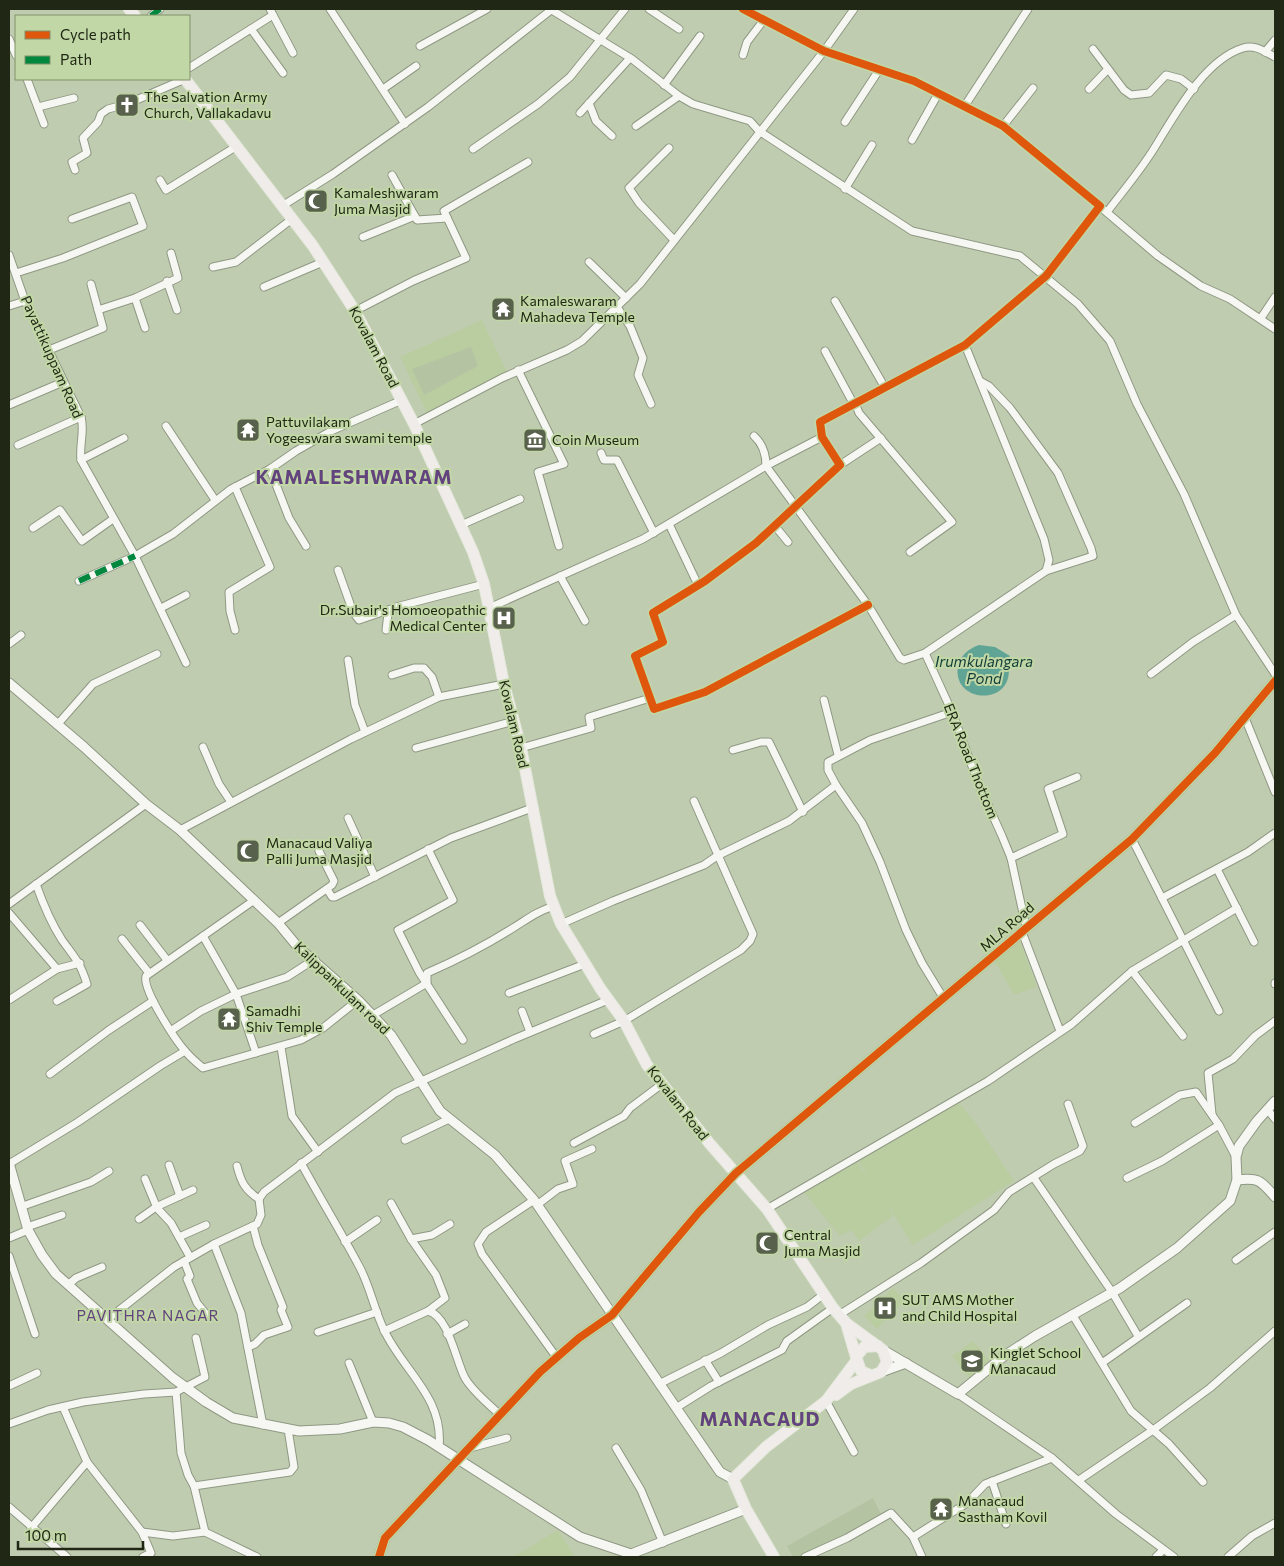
<svg xmlns="http://www.w3.org/2000/svg" width="1284" height="1566" font-family="Commissioner,sans-serif">
<style>
.built{fill:#bacda1}
.green{fill:#b4c3a1}
.water{fill:#5fa495}
.lines{fill:none;stroke-linecap:round;stroke-linejoin:round}
.street-casing{stroke:#8f9883;stroke-width:9}
.secondary-casing{stroke:#8f9883;stroke-width:11}
.primary-casing{stroke:#e3e8db;stroke-width:12}
.street{stroke:#f6f7f3;stroke-width:7}
.secondary{stroke:#f6f7f3;stroke-width:9}
.primary{stroke:#f0ece9;stroke-width:10}
.quiet{stroke:#00873e;stroke-width:6;stroke-dasharray:12 6;stroke-linecap:butt}
.cycleway-casing{stroke:#c1d7a5;stroke-width:11}
.cycleway{stroke:#de570c;stroke-width:8}
.labels{text-anchor:middle;stroke-width:4;stroke-linejoin:round;paint-order:stroke}
.poi-label{font-size:14px;fill:#202815;stroke:#c1d7a5;text-anchor:start}
.street-label{font-size:14px;fill:#202815;stroke:#c1d7a5}
.water-label{font-size:15px;font-style:italic;fill:#103b37;stroke:#c1d7a5}
.neighbourhood-label{font-size:15px;letter-spacing:1px;fill:#62437e;stroke:#c1d7a5}
.district-label{font-size:19px;font-weight:bold;letter-spacing:1px;fill:#62437e;stroke:#c1d7a5}
</style>
<rect width="100%" height="100%" fill="#c0ccb0"/>
<g class="built">
<path d="M482,320l26,54 -80,41 -28,-58z"/>
<path d="M1020,941l17,46 -23,8 -20,-35z"/>
<path d="M958,1102l17,20 39,59 -101,64 -27,-42 7,13 -34,25 -8,-11 -11,6 -38,-46 53,-30 16,21 -13,-21z"/>
<path d="M893,1288l12,12 -28,29 -13,-13z"/>
<path d="M973,1341l20,24 -21,16 -20,-25z"/>
<path d="M558,1530l17,27h-62z"/>
</g>
<g class="green">
<path d="M471,347l7,19 -54,29 -12,-26z"/>
<path d="M873,1498l10,20 -75,39h-15l-6,-11z"/>
</g>
<path class="water" d="M979,645l16,2 15,9 -3,3c14,48 -56,47 -49,7 3,-11 10,-17 21,-21z"/>
<g class="lines">
<g class="street-casing">
<g id="street">
<path d="M330,9l75,115"/>
<path d="M550,9l82,50 47,37 14,8 57,17 9,10 153,100 108,25 58,48 32,37 27,63 47,90 52,121 39,59"/>
<path d="M649,9l30,20"/>
<path d="M743,9l81,42 90,30 89,45 97,80 -54,70 -81,69 -145,77 2,15 18,28 -84,78 -51,38 -52,32 10,29 -28,14 19,53 51,-17 163,-87"/>
<path d="M273,15l20,38"/>
<path d="M151,16l9,-7"/>
<path d="M251,29l32,44"/>
<path d="M9,39l7,16"/>
<path d="M420,46l67,-37"/>
<path d="M1093,49l31,41 7,5 18,-2 17,-18 15,4 13,10"/>
<path d="M1265,52l10,-12"/>
<path d="M743,55l4,-13 16,-21"/>
<path d="M189,68l84,-53 -3,-6"/>
<path d="M27,79l17,45"/>
<path d="M664,85l36,-49"/>
<path d="M383,89l33,-23"/>
<path d="M1089,89l19,-20"/>
<path d="M589,103l7,18 16,15"/>
<path d="M38,107l36,-9"/>
<path d="M964,107l64,-98"/>
<path d="M580,113l50,-55"/>
<path d="M845,122l34,-52"/>
<path d="M636,126l43,-30"/>
<path d="M1003,126l30,-38"/>
<path d="M912,140l26,-46"/>
<path d="M669,148l-40,40 10,15 35,37"/>
<path d="M473,149l65,-45 32,-27 55,-68"/>
<path d="M75,170l-3,-8 15,-9 -4,-15 15,-16 3,-8 7,-5 19,-5 58,-25"/>
<path d="M392,175l25,45 30,-2"/>
<path d="M160,180l6,10 71,-44"/>
<path d="M845,189l27,-44"/>
<path d="M282,206l51,-32 95,-67 123,-97"/>
<path d="M1104,210l54,46 43,30 29,13 45,30"/>
<path d="M1107,212c16,-21 34,-42 48,-65 20,-32 49,-87 88,-99 12,-4 22,4 32,9"/>
<path d="M363,237l52,-21"/>
<path d="M9,255l16,46 56,116c4,15 -2,27 0,43l54,96 38,-22 58,-45 39,-20 26,-18 35,-20 71,-31"/>
<path d="M589,262l37,36"/>
<path d="M213,267l23,-5 56,-43"/>
<path d="M16,273l47,-15 80,-32 -11,-29 -60,22"/>
<path d="M167,281l10,29"/>
<path d="M264,287l59,-25"/>
<path d="M135,298l10,30"/>
<path d="M835,301l49,85"/>
<path d="M9,306l16,-5"/>
<path d="M617,307l13,19 13,32 -5,17 13,29"/>
<path d="M98,310l37,-12 43,-20 -7,-25"/>
<path d="M355,311l58,-30 53,-23 -22,-47 84,-49"/>
<path d="M1261,318l14,-21"/>
<path d="M965,345l79,194 5,21 -3,11 -121,82 27,59 27,73 23,51 9,22 15,69"/>
<path d="M49,350l54,-22 -12,-44"/>
<path d="M825,351l28,52"/>
<path d="M518,370l46,94 -26,8 21,74"/>
<path d="M980,381l9,5 21,22 48,65 33,75 2,8 -47,15"/>
<path d="M855,403l4,10 93,109 -42,30"/>
<path d="M9,405l54,-23"/>
<path d="M414,424l88,-46 65,-28 15,-9 58,-57 184,-233 30,-42"/>
<path d="M166,426l49,74"/>
<path d="M754,436c9,8 12,18 12,30l102,139 32,53 4,2 21,-7"/>
<path d="M18,445l63,-28"/>
<path d="M601,453l3,7h13l37,73"/>
<path d="M81,460l43,-22"/>
<path d="M840,465l41,-27"/>
<path d="M270,469l19,49 17,28"/>
<path d="M669,524l29,61"/>
<path d="M461,525l59,-26"/>
<path d="M775,526l13,16"/>
<path d="M33,528l27,-18 22,31 31,-22"/>
<path d="M338,570l15,42 6,8 32,-11"/>
<path d="M560,576l25,45"/>
<path d="M79,581l56,-25 51,107"/>
<path d="M161,608l25,-13"/>
<path d="M489,608l154,-69 123,-73 56,-29"/>
<path d="M235,630l-5,-19 -1,-19 41,-25 -35,-80"/>
<path d="M386,630l2,-16 8,-7 88,-23"/>
<path d="M9,644l12,-9"/>
<path d="M348,660l7,45 10,27"/>
<path d="M1151,674l42,-32 43,-27"/>
<path d="M392,675l22,-7h10l8,9 7,20"/>
<path d="M824,700l14,55"/>
<path d="M1245,718l30,74"/>
<path d="M57,725l36,-41 64,-30"/>
<path d="M203,747l16,37 12,18"/>
<path d="M416,748l98,-27"/>
<path d="M521,748l70,-20 -2,-11 61,-19"/>
<path d="M733,750l28,-8h8l34,70"/>
<path d="M836,785l26,38 18,39 26,68 16,33 22,36"/>
<path d="M348,818l27,59"/>
<path d="M180,830l171,-91 88,-42 65,-13"/>
<path d="M1132,839l87,172"/>
<path d="M428,849l25,51 -55,30 21,42 44,68"/>
<path d="M1011,858l52,-24 -15,-45 29,-12"/>
<path d="M1217,869l37,73"/>
<path d="M36,884c7,20 15,39 26,56 13,18 18,22 25,44l-30,17"/>
<path d="M327,889l5,8h3l116,-59 81,-30"/>
<path d="M1162,898l86,-46 27,-19"/>
<path d="M253,901l-107,75c-4,13 29,64 40,76 5,6 11,11 17,16l98,-28 22,-12 35,-28"/>
<path d="M9,904l137,-100"/>
<path d="M9,913l48,56 -48,31"/>
<path d="M278,923l54,-38 2,-4 -15,-30"/>
<path d="M561,924l52,-23 91,-36 13,-9 72,-35 47,-36 -8,-15v-8l42,-22 82,-28"/>
<path d="M140,925l27,35"/>
<path d="M1022,932l38,99"/>
<path d="M203,936l33,58 20,59"/>
<path d="M122,939l27,34"/>
<path d="M57,969l23,-6"/>
<path d="M1132,971l51,65"/>
<path d="M1275,983v1"/>
<path d="M509,993l76,-29"/>
<path d="M522,1011l8,21"/>
<path d="M373,1015l54,-32v-10c30,-13 59,-28 86,-45 16,-10 23,-16 41,-22"/>
<path d="M172,1030l29,-19 35,-17 51,-17 28,-18"/>
<path d="M594,1034l30,-13 117,-71 9,-9 3,-7 -59,-133"/>
<path d="M281,1047l11,69 26,36"/>
<path d="M50,1074l59,-44 44,-29"/>
<path d="M1267,1109l8,10"/>
<path d="M1212,1114l-4,-41 25,-14 22,-23 20,-15"/>
<path d="M1135,1123l45,-28 16,-3 23,33 17,32"/>
<path d="M405,1140l44,-21"/>
<path d="M574,1143l50,-27 6,-8 32,-24"/>
<path d="M301,1163c19,35 40,69 58,103 11,20 15,43 25,64 19,41 60,67 55,117"/>
<path d="M9,1164l69,-42 82,-56 25,-15"/>
<path d="M169,1165l11,31"/>
<path d="M237,1166c4,16 8,24 22,33"/>
<path d="M1034,1178l78,114 26,44"/>
<path d="M1127,1178l35,-17 57,-36"/>
<path d="M145,1179l12,29 14,15 19,34"/>
<path d="M534,1200l-48,32 -8,12 4,10 75,104"/>
<path d="M391,1203l20,36 25,36 9,23 -17,13"/>
<path d="M537,1205l21,-16 15,-5 -8,-23 27,-12"/>
<path d="M23,1206l68,-24 18,-11"/>
<path d="M767,1209l221,-128 84,-57 60,-53 105,-63"/>
<path d="M139,1219l17,-12 37,-17"/>
<path d="M27,1227l35,-12"/>
<path d="M179,1237l27,-12"/>
<path d="M9,1238l19,-8"/>
<path d="M411,1239l21,-4 18,-11"/>
<path d="M345,1242l32,-22"/>
<path d="M214,1244l27,69 22,112"/>
<path d="M9,1256l26,78"/>
<path d="M1236,1260l39,-28"/>
<path d="M184,1261l6,15 -3,3 10,24 9,11"/>
<path d="M68,1285l8,-7 26,-11"/>
<path d="M1072,1314l59,97 38,33 34,38"/>
<path d="M839,1315l82,-52 73,-53 15,-18 45,-28 26,-13 3,-5 -15,-42"/>
<path d="M108,1319l66,-52 40,-23 43,-20 4,-9 -2,-16 5,-7 131,-99 119,-54 94,-39"/>
<path d="M384,1331l44,-20c21,5 28,51 37,67 8,14 24,26 35,37"/>
<path d="M318,1332l59,-20"/>
<path d="M447,1334l18,-10"/>
<path d="M248,1347l7,-3 9,-9 24,-8 -7,-17 2,-3 -25,-62 -5,-19"/>
<path d="M705,1360l14,22"/>
<path d="M349,1363l24,59"/>
<path d="M1102,1363l85,-60"/>
<path d="M659,1384l62,-31 47,-28 39,-18 17,-13"/>
<path d="M9,1386l28,-13"/>
<path d="M176,1392l5,61 7,22 6,11 11,46"/>
<path d="M958,1394l94,64 64,56 58,43"/>
<path d="M826,1401l28,51"/>
<path d="M63,1407l24,55 55,70 31,4 32,-4 52,25"/>
<path d="M676,1408l35,-22 71,-36 5,-9 46,-33"/>
<path d="M9,1424l39,-14 35,-8 61,-8 32,-2 29,-15 -9,-39"/>
<path d="M470,1448l37,-10"/>
<path d="M616,1448l25,42 22,53"/>
<path d="M1079,1480l74,-50 57,-42 65,-57"/>
<path d="M992,1481l14,43"/>
<path d="M194,1486l96,-14 4,-5 -6,-38"/>
<path d="M9,1507l58,50"/>
<path d="M31,1528l56,-66"/>
<path d="M142,1532l9,21 -8,4"/>
<path d="M913,1537l54,-34 18,-19 67,-26"/>
<path d="M805,1557l42,-19 44,-25 22,24 9,20"/>
<path d="M1156,1557l7,-7"/>
<path d="M1228,1557l24,-21 23,-13"/>
</g>
</g>
<g class="secondary-casing">
<g id="secondary">
<path d="M9,683l75,64 62,57 34,26 98,93 19,23 61,54 33,35 49,76 55,44 39,45 186,272 13,7"/>
<path d="M9,1163l19,67 14,25 14,19 117,104 33,24 27,16 66,13 41,-2 33,-7 16,1 14,4 25,13 152,97 51,17 115,-45"/>
<path d="M1237,1180c22,-3 24,1 38,17"/>
<path d="M883,1350l75,44 46,-38 31,-20 85,-48 57,-40 53,-47 7,-21 -1,-23 3,-11 18,-25 18,-20"/>
<path d="M881,1372l25,-9"/>
<path d="M379,1557l6,-19 155,-166 39,-34 33,-23 87,-103 37,-39 396,-334 83,-86 60,-72"/>
</g>
</g>
<g class="primary-casing">
<g id="primary">
<path d="M129,9l6,7"/>
<path d="M185,79l128,167 42,65 59,113 59,128 11,32 20,100 17,64 29,148 11,28 39,64 24,33 23,44 63,79 57,65 66,99 13,15 10,34"/>
<path d="M870,1375l-9,-4 -5,-14 8,-10 14,-1"/>
<path d="M836,1395l15,-11 30,-12 6,-10 -4,-12 -37,-27"/>
<path d="M774,1557l-28,-48 -13,-30 33,-32 60,-46 30,-40"/>
</g>
</g>
<use href="#street" class="street"/>
<use href="#secondary" class="secondary"/>
<use href="#primary" class="primary"/>
<g class="quiet">
<path d="M151,16l9,-7"/>
<path d="M79,581l56,-25"/>
</g>
<g class="cycleway-casing">
<g id="cycleway">
<path d="M743,9l81,42 90,30 89,45 97,80 -54,70 -81,69 -145,77 2,15 18,28 -84,78 -51,38 -52,32 10,29 -28,14 19,53 51,-17 163,-87"/>
<path d="M379,1557l6,-19 155,-166 39,-34 33,-23 87,-103 37,-39 396,-334 83,-86 60,-72"/>
</g>
</g>
<use href="#cycleway" class="cycleway"/>
</g>
<defs>
<g id="church-square" transform="scale(1.25)"><rect x="-9" y="-9" width="18" height="18" rx="4" fill="#58614b" stroke="#c1d7a5"/><path d="M-1.2-6h2.4v3.5h3.3v2.4h-3.3V6h-2.4V-.1h-3.3v-2.4h3.3Z" fill="#fff"/></g>
<g id="mosque-square" transform="scale(1.25)"><rect x="-9" y="-9" width="18" height="18" rx="4" fill="#58614b" stroke="#c1d7a5"/><path d="M3.5-4.9A6 6 0 1 0 3.5 4.9A5 5 0 1 1 3.5-4.9Z" fill="#fff"/></g>
<g id="temple-square" transform="scale(1.25)"><rect x="-9" y="-9" width="18" height="18" rx="4" fill="#58614b" stroke="#c1d7a5"/><path d="M0-6L5-2H3V0L6.5 2.5H4V6H1.5V3h-3V6H-4V2.5H-6.5L-3 0V-2H-5Z" fill="#fff"/></g>
<g id="museum-square" transform="scale(1.25)"><rect x="-9" y="-9" width="18" height="18" rx="4" fill="#58614b" stroke="#c1d7a5"/><path d="M0-6L6-3V-2H-6V-3ZM-5-1h2V3h-2ZM-1-1h2V3h-2ZM3-1h2V3H3ZM-6 4H6V6H-6Z" fill="#fff"/></g>
<g id="hospital-square" transform="scale(1.25)"><rect x="-9" y="-9" width="18" height="18" rx="4" fill="#58614b" stroke="#c1d7a5"/><path d="M-5-5h3v3.5h4V-5h3V5h-3V1.5h-4V5h-3Z" fill="#fff"/></g>
<g id="school-square" transform="scale(1.25)"><rect x="-9" y="-9" width="18" height="18" rx="4" fill="#58614b" stroke="#c1d7a5"/><path d="M0-5L7-2L0 1L-7-2ZM-4 1L0 2.5L4 1V4Q0 6-4 4Z" fill="#fff"/></g>
</defs>
<g fill-rule="evenodd">
<use href="#church-square" x="127" y="105"/>
<use href="#mosque-square" x="316" y="201"/>
<use href="#temple-square" x="503" y="309"/>
<use href="#temple-square" x="248" y="430"/>
<use href="#museum-square" x="535" y="440"/>
<use href="#hospital-square" x="504" y="618"/>
<use href="#mosque-square" x="248" y="851"/>
<use href="#temple-square" x="229" y="1019"/>
<use href="#mosque-square" x="767" y="1243"/>
<use href="#hospital-square" x="885" y="1308"/>
<use href="#school-square" x="972" y="1361"/>
<use href="#temple-square" x="941" y="1509"/>
</g>
<g class="labels">
<g class="poi-label">
<text x="144" y="102">The Salvation Army<tspan x="144" dy="16">Church, Vallakadavu</tspan></text>
<text x="334" y="198">Kamaleshwaram<tspan x="334" dy="16">Juma Masjid</tspan></text>
<text x="520" y="306">Kamaleswaram<tspan x="520" dy="16">Mahadeva Temple</tspan></text>
<text x="266" y="427">Pattuvilakam<tspan x="266" dy="16">Yogeeswara swami temple</tspan></text>
<text x="552" y="445">Coin Museum</text>
<text x="486" y="615" text-anchor="end">Dr.Subair's Homoeopathic<tspan x="486" dy="16">Medical Center</tspan></text>
<text x="266" y="848">Manacaud Valiya<tspan x="266" dy="16">Palli Juma Masjid</tspan></text>
<text x="246" y="1016">Samadhi<tspan x="246" dy="16">Shiv Temple</tspan></text>
<text x="784" y="1240">Central<tspan x="784" dy="16">Juma Masjid</tspan></text>
<text x="902" y="1305">SUT AMS Mother<tspan x="902" dy="16">and Child Hospital</tspan></text>
<text x="990" y="1358">Kinglet School<tspan x="990" dy="16">Manacaud</tspan></text>
<text x="958" y="1506">Manacaud<tspan x="958" dy="16">Sastham Kovil</tspan></text>
</g>
<g class="street-label">
<text transform="translate(374 347) rotate(62)" y="5">Kovalam Road</text>
<text transform="translate(52 357) rotate(66)" y="5">Payattikuppam Road</text>
<text transform="translate(514 724) rotate(77)" y="5">Kovalam Road</text>
<text transform="translate(971 761) rotate(68)" y="5">ERA Road Thottom</text>
<text transform="translate(1007 927) rotate(-41)" y="5">MLA Road</text>
<text transform="translate(342 988) rotate(44)" y="5">Kalippankulam road</text>
<text transform="translate(678 1103) rotate(52)" y="5">Kovalam Road</text>
</g>
<g class="water-label">
<text x="984" y="667">Irumkulangara<tspan x="984" dy="17">Pond</tspan></text>
</g>
<g class="neighbourhood-label">
<text x="148" y="1321">PAVITHRA NAGAR</text>
</g>
<g class="district-label">
<text x="354" y="484">KAMALESHWARAM</text>
<text x="760" y="1426">MANACAUD</text>
</g>
</g>
<rect width="1284" height="1566" fill="none" stroke="#202815" stroke-width="20"/>
<rect x="15" y="15" width="175" height="65" fill="#c1d7a5" stroke="#81916b"/>
<rect x="25" y="31" width="25" height="8" fill="#de570c" stroke="#81916b"/>
<text x="60" y="40" font-size="15" fill="#202815">Cycle path</text>
<rect x="25" y="56" width="25" height="8" fill="#00873e" stroke="#81916b"/>
<text x="60" y="65" font-size="15" fill="#202815">Path</text>
<path d="M18 1541v8h125v-8" fill="none" stroke="#202815" stroke-width="2.5"/>
<text x="25" y="1541" font-size="15" fill="#202815" stroke="#c1d7a5" stroke-width="4" paint-order="stroke">100 m</text>
</svg>
